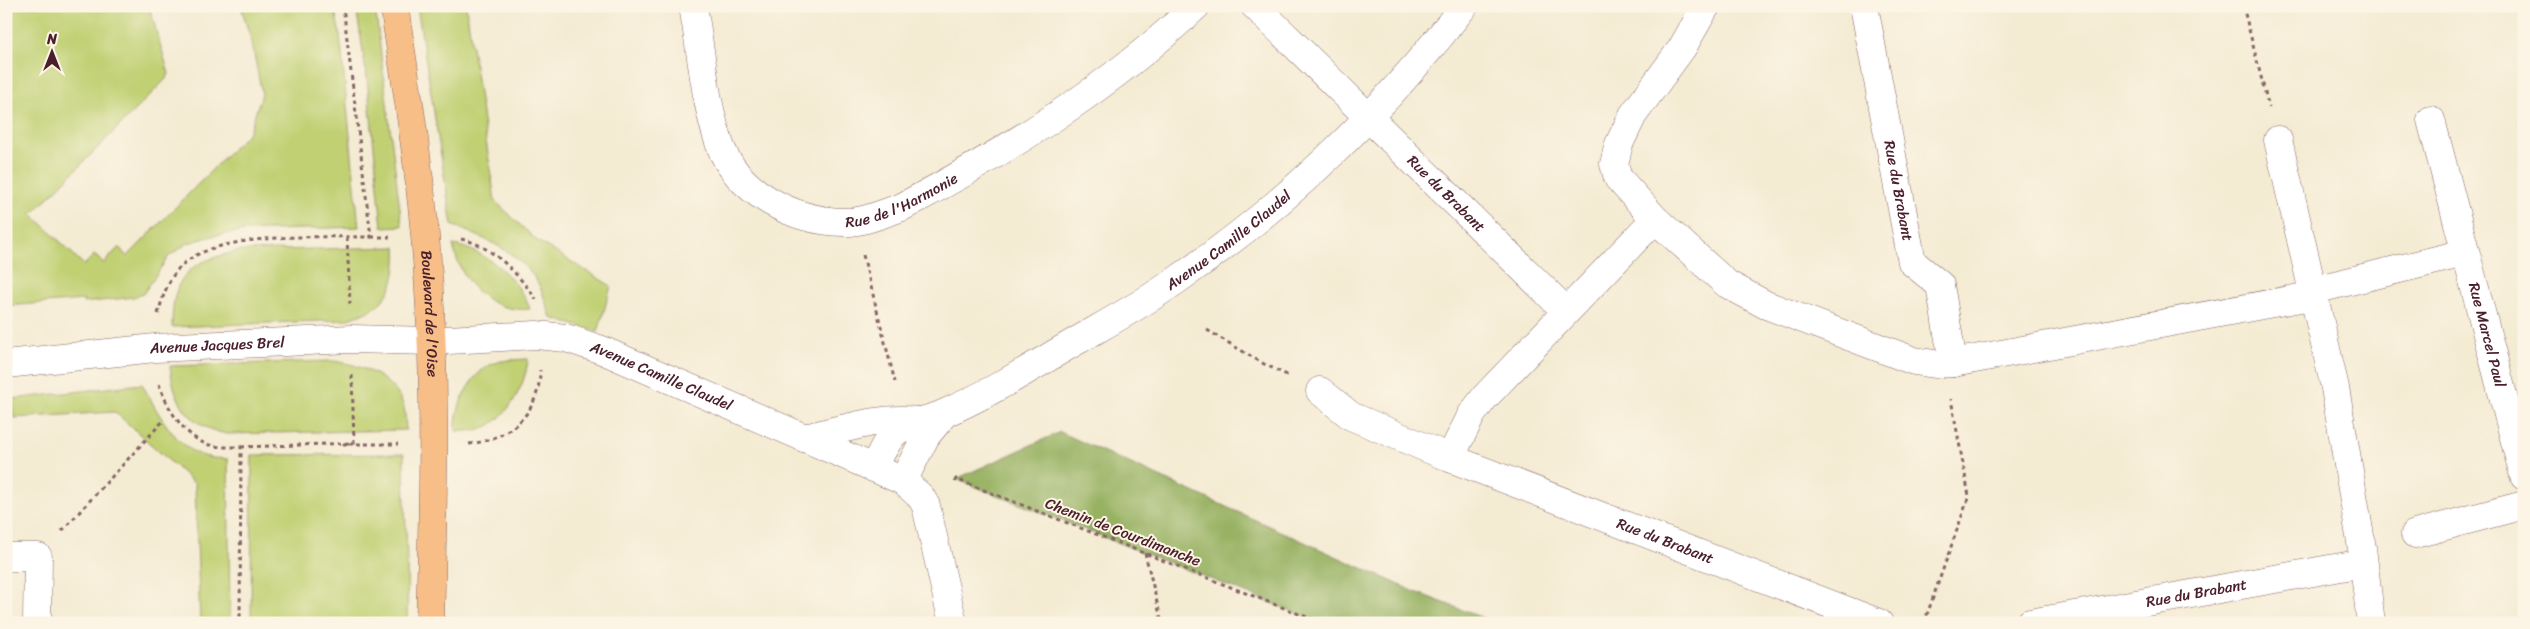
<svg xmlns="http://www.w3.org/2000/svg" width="2530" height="629" font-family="Sriracha,sans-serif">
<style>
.green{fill:#c0d072;stroke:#85784e}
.forest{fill:#98b264;stroke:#716848}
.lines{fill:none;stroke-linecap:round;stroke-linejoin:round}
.minor-casing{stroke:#866666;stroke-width:29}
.major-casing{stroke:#866666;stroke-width:29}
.path{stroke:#866666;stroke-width:3;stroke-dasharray:4 4;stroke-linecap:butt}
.minor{stroke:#fff;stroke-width:28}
.major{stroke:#f7be88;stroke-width:28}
.labels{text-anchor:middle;stroke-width:4;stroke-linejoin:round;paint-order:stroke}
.street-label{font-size:15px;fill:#4a1f2b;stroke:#fcf5e5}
</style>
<rect width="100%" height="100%" fill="#fcf5e5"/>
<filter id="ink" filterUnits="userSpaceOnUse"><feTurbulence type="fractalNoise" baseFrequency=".02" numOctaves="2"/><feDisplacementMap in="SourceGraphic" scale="10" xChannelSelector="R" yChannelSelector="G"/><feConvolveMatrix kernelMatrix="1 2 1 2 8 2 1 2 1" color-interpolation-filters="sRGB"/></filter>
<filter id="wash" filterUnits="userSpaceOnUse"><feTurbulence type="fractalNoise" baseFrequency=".0096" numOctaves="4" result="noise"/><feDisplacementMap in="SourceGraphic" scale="20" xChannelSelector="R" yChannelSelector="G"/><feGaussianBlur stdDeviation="1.12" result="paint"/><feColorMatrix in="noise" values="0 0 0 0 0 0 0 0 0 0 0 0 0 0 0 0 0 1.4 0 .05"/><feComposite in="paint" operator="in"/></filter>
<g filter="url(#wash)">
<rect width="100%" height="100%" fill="#f4ebd3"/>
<g class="green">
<path d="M6,6h143l20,68 -3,5 -134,135 52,51 10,-10 10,8 15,-16 8,10 122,-125 13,-38 -10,-50 -11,-38h93l6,29 19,192 -116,4 -30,5 -25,7 -19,13 -26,38 -9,3 -51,6 1,-3 -78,6z"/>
<path d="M356,6h19l27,220 -20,1 -15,-149z"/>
<path d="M417,6h49l29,195 41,39 75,46 -13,46 -47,-14c-4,-11 -7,-23 -12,-33 -18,-33 -54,-46 -87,-60z"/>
<path d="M453,245c33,5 66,34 77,64 -40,4 -69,-25 -77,-64z"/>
<path d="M396,247c2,43 -10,62 -52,73l-172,7c0,-53 17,-65 67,-76z"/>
<path d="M528,359c-2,24 -17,53 -38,66 -10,6 -23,6 -34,6 -1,-24 12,-54 34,-66 11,-6 26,-5 38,-6z"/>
<path d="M333,361c26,3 58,15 69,41 4,8 3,19 4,28l-178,4c-38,-6 -54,-31 -58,-68z"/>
<path d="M142,384c14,25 34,67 66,73 7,2 14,1 20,2l2,164h-30l-5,-139 -80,-72 -102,6 -1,-19z"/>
<path d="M404,454c0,56 5,112 3,169h-156l1,-168z"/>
</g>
<path class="forest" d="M1060,432l353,159 83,32h-174l-366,-144z"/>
</g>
<g filter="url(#ink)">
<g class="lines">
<g class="minor-casing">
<g id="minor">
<path id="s1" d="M693,6c8,44 12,98 27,139 18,48 74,76 123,77 19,1 41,-9 59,-15 106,-57 206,-118 294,-201"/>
<path id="s2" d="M1255,6l311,305"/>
<path d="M1706,6l-24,42 -49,67 -14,29 -5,20 4,14 37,41 72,65 39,21 148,56 21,3 18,-1 363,-68"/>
<path id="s3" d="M1864,6l48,256 28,23 13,78"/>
<path id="s4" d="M2431,120l93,356"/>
<path d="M2278,140l57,248 27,160 9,75"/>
<path d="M2314,290l151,-37"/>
<path id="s5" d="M6,364l149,-16 196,-9 80,2 105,-6 30,3 36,12 272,118 29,13 18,16 5,9 27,117"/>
<path id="s6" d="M1320,391l31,25 99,42 429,165"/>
<path d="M804,438c37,-8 75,-22 113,-17"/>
<path d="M1450,458l22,-44 13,-17 170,-178"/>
<path id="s7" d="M874,468c6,-12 11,-27 22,-36 14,-11 33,-11 49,-19 42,-18 82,-43 121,-66 36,-21 74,-41 108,-65 113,-77 207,-168 290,-276"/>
<path d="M903,481l23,-45 18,-22"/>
<path d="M2415,534l109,-29"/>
<path d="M6,557h32l-1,66"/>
<path id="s8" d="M2030,623l333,-60"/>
</g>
</g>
<g class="major-casing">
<g id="major">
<path id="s9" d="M394,6c15,94 30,190 35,285 7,110 4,221 1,332"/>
</g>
</g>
<g class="path">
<path d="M2243,6l26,102"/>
<path d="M347,237l3,67"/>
<path d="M371,237h19"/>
<path d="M461,239c31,6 58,36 75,60"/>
<path d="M863,255l32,127"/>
<path d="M158,314c5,-19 12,-41 29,-53 38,-29 136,-24 184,-24l-28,-231"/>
<path d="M1207,330l57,34 25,12"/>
<path d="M352,375l2,68"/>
<path d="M159,384c8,23 23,50 47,60 11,4 24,3 35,3l-1,176"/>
<path d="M469,444c41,-5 71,-31 71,-74"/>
<path d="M241,447l113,-4 -10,1h54"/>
<path d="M955,482l1,-3 366,144"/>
<path d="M62,531l101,-110"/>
<path d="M1145,553l17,70"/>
<path d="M1924,623l45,-127 -18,-97"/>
</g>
<use href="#minor" class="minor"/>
<use href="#major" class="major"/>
</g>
</g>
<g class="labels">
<g class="street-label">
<text dy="5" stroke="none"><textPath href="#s3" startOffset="188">Rue du Brabant</textPath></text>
<text dy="5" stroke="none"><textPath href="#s2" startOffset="268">Rue du Brabant</textPath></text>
<text dy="5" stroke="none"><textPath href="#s1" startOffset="358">Rue de l'Harmonie</textPath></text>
<text dy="5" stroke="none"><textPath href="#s7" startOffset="428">Avenue Camille Claudel</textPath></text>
<text dy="5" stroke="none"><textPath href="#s9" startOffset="310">Boulevard de l'Oise</textPath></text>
<text dy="5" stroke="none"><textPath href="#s4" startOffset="222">Rue Marcel Paul</textPath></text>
<text dy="5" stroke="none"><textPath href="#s5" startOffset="212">Avenue Jacques Brel</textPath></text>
<text dy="5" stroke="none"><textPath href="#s5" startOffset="664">Avenue Camille Claudel</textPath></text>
<text transform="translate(1123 532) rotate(21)" y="5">Chemin de Courdimanche</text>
<text dy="5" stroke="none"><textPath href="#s6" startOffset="378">Rue du Brabant</textPath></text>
<text dy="5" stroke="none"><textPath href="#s8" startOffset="169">Rue du Brabant</textPath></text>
</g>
</g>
<rect width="2530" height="629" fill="none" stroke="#fcf5e5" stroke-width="25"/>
<g transform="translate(52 52)" stroke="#fcf5e5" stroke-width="4" paint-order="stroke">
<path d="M0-4L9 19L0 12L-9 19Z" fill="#4a1f2b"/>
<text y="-8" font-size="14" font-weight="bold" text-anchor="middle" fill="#4a1f2b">N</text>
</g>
</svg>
